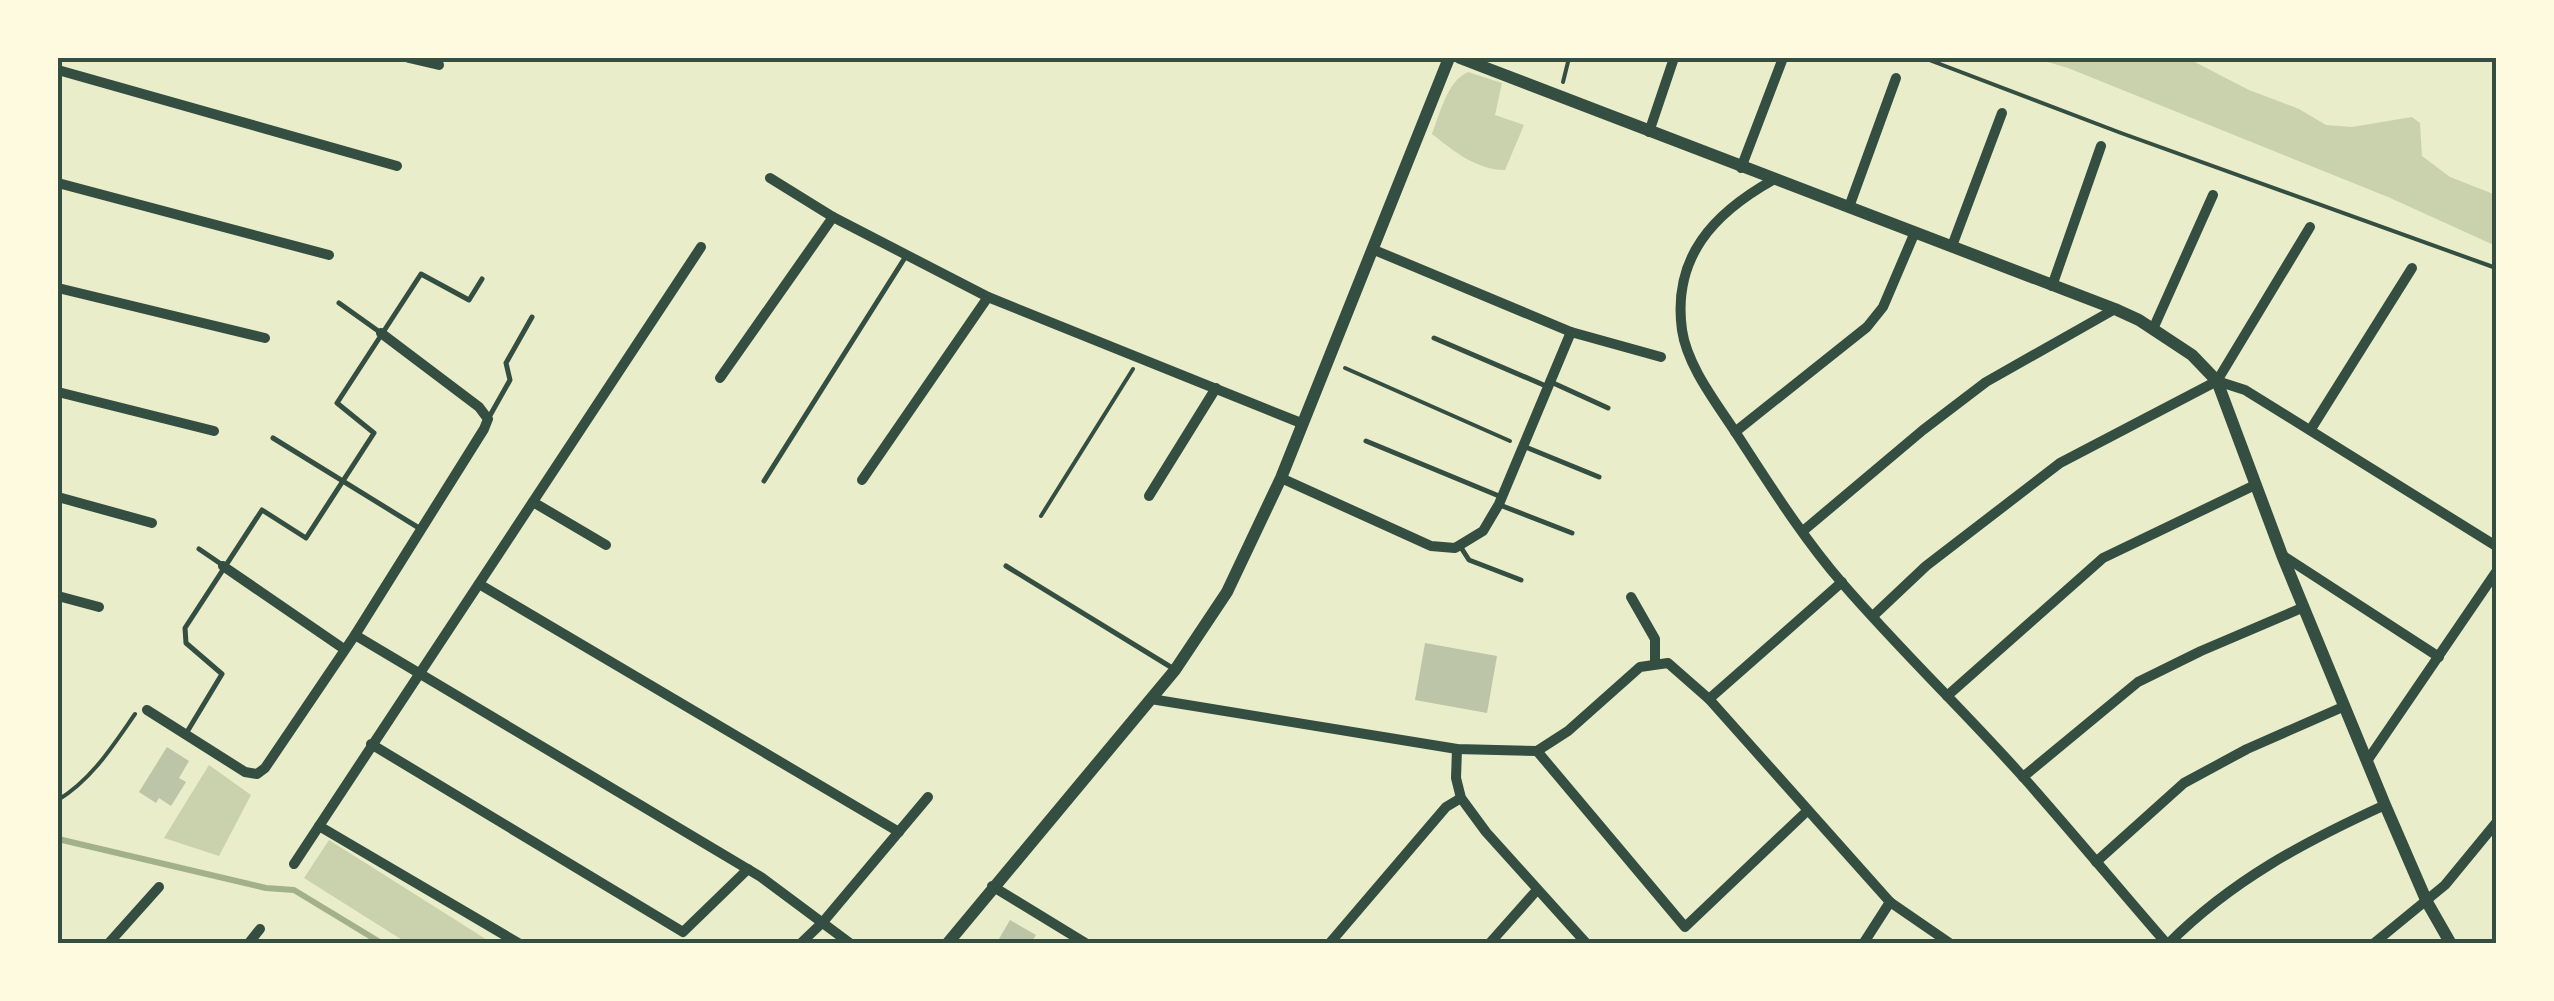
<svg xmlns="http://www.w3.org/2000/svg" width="2554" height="1001" font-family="'Nunito Sans',sans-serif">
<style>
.green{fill:#cad2ad}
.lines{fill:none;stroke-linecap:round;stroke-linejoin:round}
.stream{stroke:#a3b18a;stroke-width:6}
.building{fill:#bcc5a7}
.path{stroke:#344e41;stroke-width:4}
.service{stroke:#344e41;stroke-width:5}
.minor{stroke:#344e41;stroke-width:10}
.tertiary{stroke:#344e41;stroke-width:12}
.neatline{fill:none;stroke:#344e41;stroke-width:4}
</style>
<rect width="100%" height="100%" fill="#e9edc9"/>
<g class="green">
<path d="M2034,58h153l62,32 50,19 27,16 26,2 60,-10 8,6 2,33 28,21 46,18v51l-108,-49 -320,-129z"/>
<path d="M1468,72l34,11 -7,32 29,10 -19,45c-29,0 -51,-19 -73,-36 8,-20 15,-53 36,-62z"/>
<path d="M209,765l42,30 -32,61 -55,-18z"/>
<path d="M329,840l163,103h-85l-103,-65z"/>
</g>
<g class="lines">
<path class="stream" d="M58,839l208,49 28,2 89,54"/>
</g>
<g class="building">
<path d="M1425,643l72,13 -10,57 -72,-13z"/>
<path d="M167,747l22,14 -10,17 7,4 -15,24 -12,-8 -3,5 -17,-11z"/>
<path d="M1010,920l26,15 -6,9h-34z"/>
</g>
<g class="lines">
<g class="path">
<path d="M1924,58l197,75 375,135"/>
<path d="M1563,82l6,-24"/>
<path d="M1345,368l165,73"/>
<path d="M1041,516l92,-147"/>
<path d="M58,800c34,-21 54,-53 77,-86"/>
</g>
<g class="service">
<path d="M339,303l42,30"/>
<path d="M1434,338l112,48"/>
<path d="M1551,382l57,26"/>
<path d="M488,419l22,-39 -4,-17 26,-46"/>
<path d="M273,438l146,90"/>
<path d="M1366,441l133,55"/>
<path d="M1523,446l76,31"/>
<path d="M764,481l142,-225"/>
<path d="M1500,505l72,28"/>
<path d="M1460,546l9,14 52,20"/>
<path d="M199,549l22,15"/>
<path d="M1006,566l168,103"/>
<path d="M187,732l35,-58 -36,-31 -1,-15 77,-118 44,28 68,-105 -37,-30 84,-129 48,26 13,-21"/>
</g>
<g class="minor">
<path d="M409,58l30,7"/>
<path d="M58,70l339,96"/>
<path d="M1649,132l25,-74"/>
<path d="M1741,168l42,-110"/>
<path d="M770,178l63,39 155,80 313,126"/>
<path d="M1773,180c-59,33 -101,77 -91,150 5,35 33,71 52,100 34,52 68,107 109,154 58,67 122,128 181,194 48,54 95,111 143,166"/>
<path d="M58,183l271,72"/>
<path d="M1849,207l47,-129"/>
<path d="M1952,246l50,-133"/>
<path d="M1372,249l199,83 90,25"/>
<path d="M2052,286l49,-140"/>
<path d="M58,288l207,50"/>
<path d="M2153,329l60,-134"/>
<path d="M720,378l113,-161"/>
<path d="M2217,381l28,9 251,156"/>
<path d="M58,392l156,39"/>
<path d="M2311,429l101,-161"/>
<path d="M1735,432l132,-105 16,-20 32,-75"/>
<path d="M1281,478l150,68 24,2 28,-17 16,-27 72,-172"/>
<path d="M862,480l126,-183"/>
<path d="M1149,496l67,-108"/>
<path d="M58,497l94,26"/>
<path d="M533,502l73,43"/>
<path d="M1803,531l120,-101 63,-48 129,-73"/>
<path d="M2282,555l157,102"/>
<path d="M223,566l121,83"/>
<path d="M479,584l420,248"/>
<path d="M58,596l41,11"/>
<path d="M1631,597l24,42v24"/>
<path d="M1873,616l53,-50 134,-103 157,-82 93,-154"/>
<path d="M355,635l406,242 90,67"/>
<path d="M1947,696l156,-138 152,-73"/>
<path d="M1151,699l306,50 80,2 31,-20 72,-64 28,-4 41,36 181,203 61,42"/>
<path d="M1709,699l133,-117"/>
<path d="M147,710l98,62 12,2 8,-6 90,-133 129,-206 4,-10 -9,-12 -98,-74"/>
<path d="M371,744l312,188 65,-63"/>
<path d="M1457,749l-1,29 5,20 25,34 101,112"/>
<path d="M1537,751l148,176 121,-115"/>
<path d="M2367,761l129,-189"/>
<path d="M2023,777l115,-95 63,-31 103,-44"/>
<path d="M319,826l201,118"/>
<path d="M2096,862l88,-79 63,-34 98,-43"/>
<path d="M294,864l407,-617"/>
<path d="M992,886l95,58"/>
<path d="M108,944l51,-57"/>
<path d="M248,944l12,-15"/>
<path d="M800,944l23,-22 105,-125"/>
<path d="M1329,944l117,-137 15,-9"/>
<path d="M1489,944l48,-54"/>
<path d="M1863,944l27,-42"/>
<path d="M2168,944c64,-64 136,-102 217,-139"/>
<path d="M2373,944l72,-59 51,-62"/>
</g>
<g class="tertiary">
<path d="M1460,58l655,251 24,11 53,35 25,26 65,174 103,250 42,97 24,42"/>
<path d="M947,944l228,-274 52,-78 54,-114 168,-420"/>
</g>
</g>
<rect width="2554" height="1001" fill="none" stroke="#fefae0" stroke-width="120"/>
<rect x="60" y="60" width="2434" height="881" class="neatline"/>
</svg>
